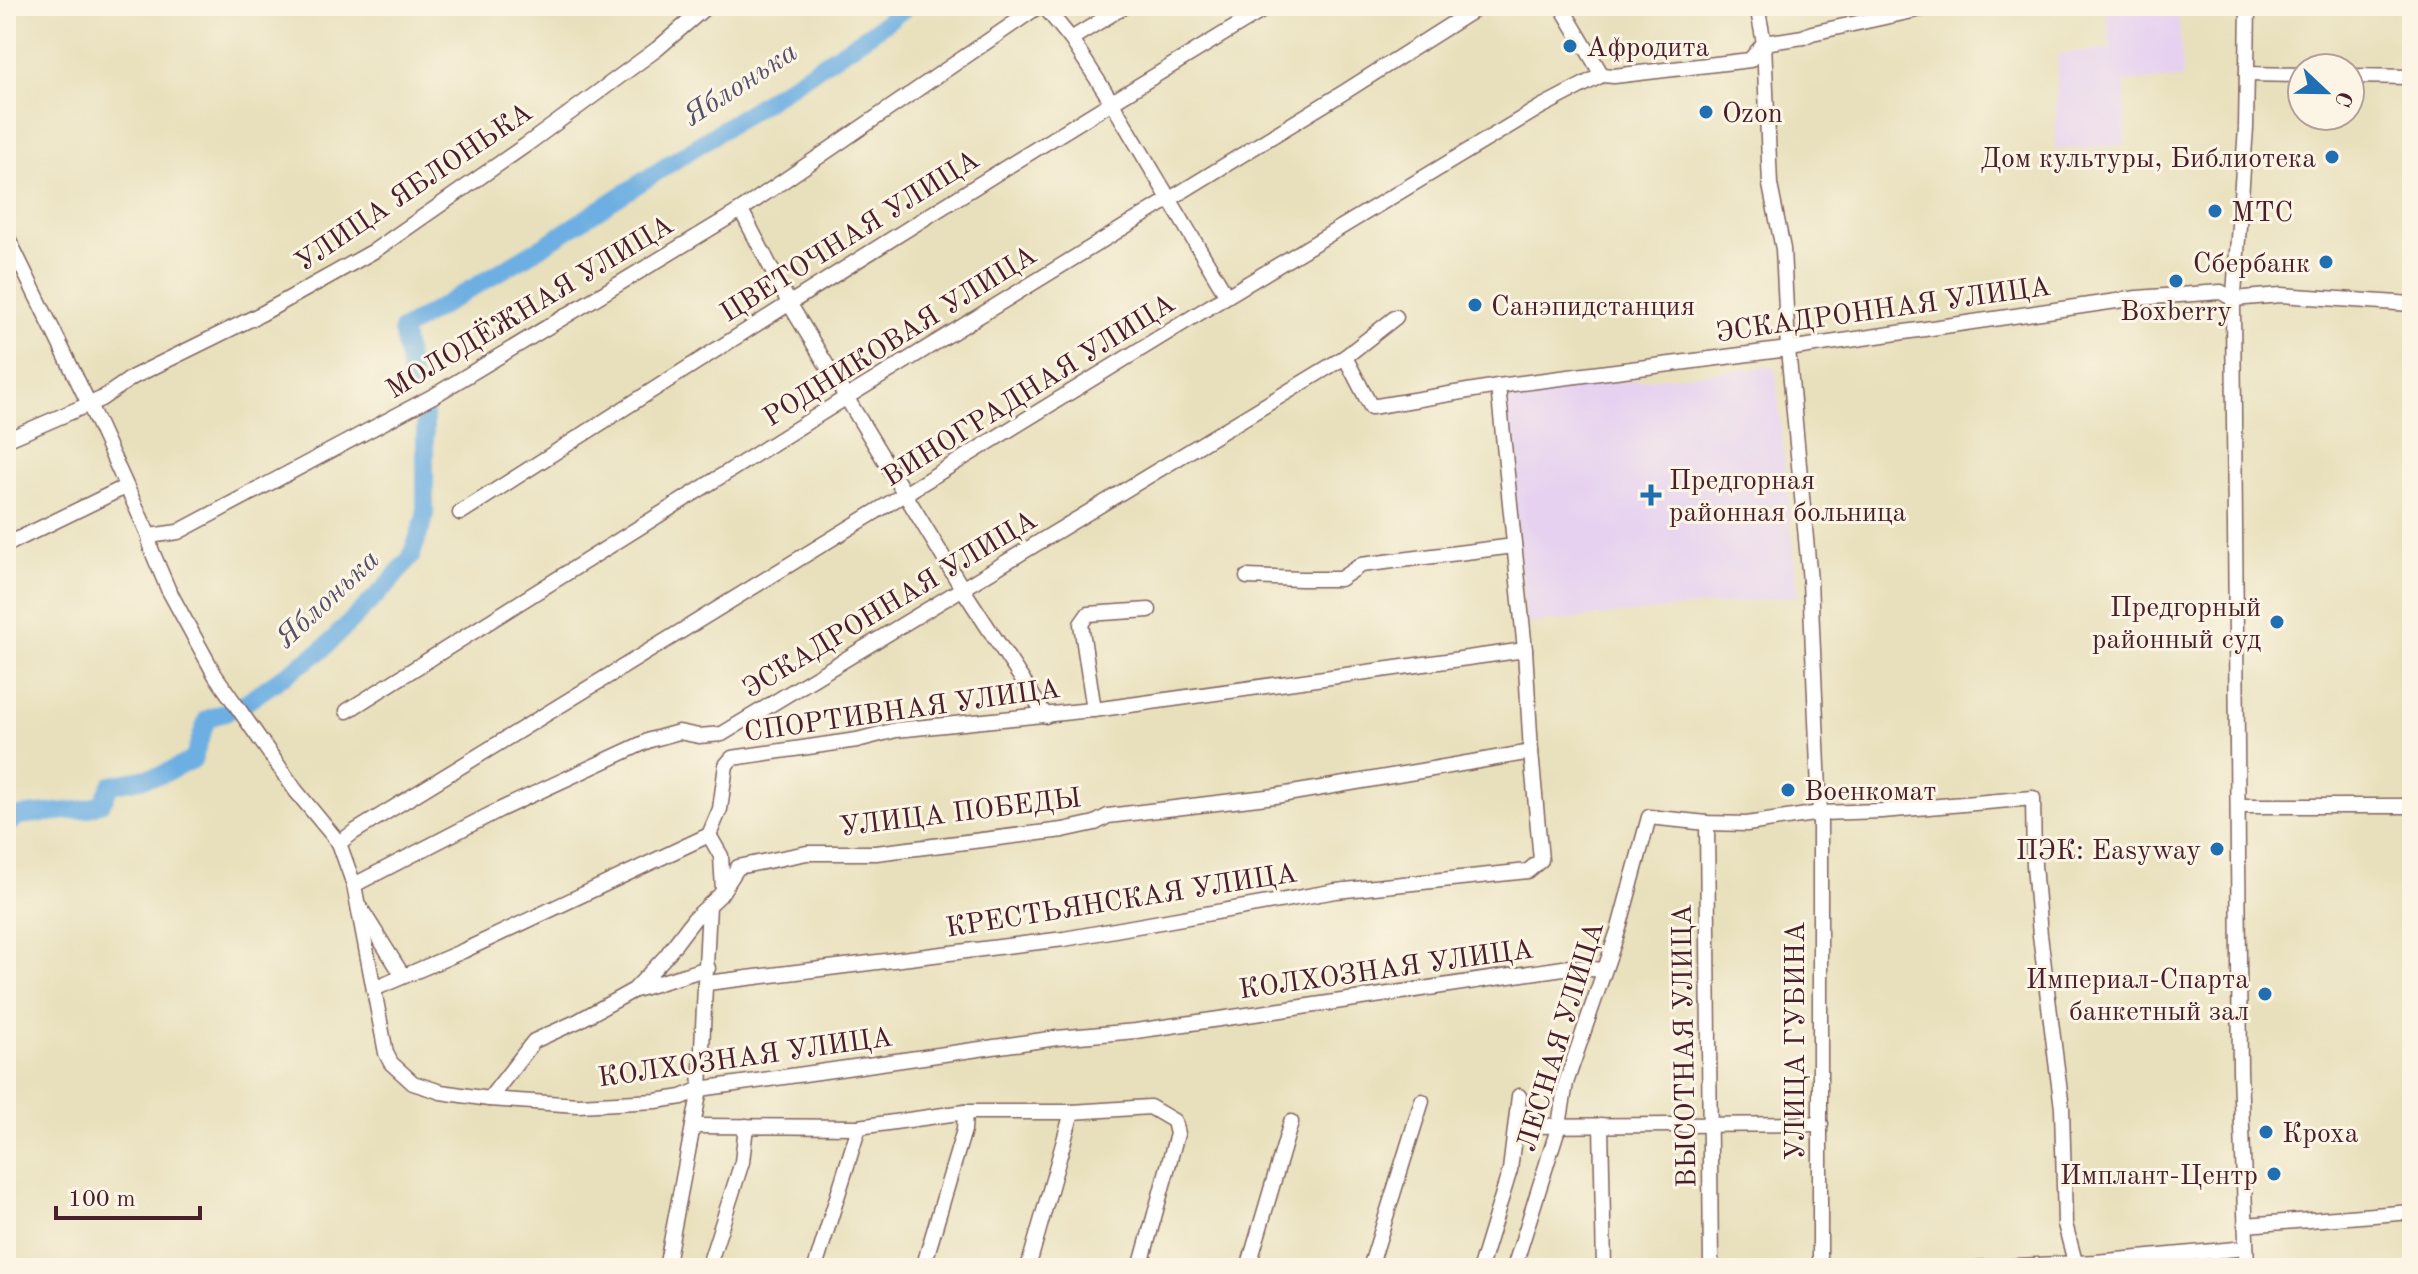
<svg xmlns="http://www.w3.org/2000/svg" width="2418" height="1274" font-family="'Old Standard TT',serif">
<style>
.built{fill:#e6d2f0}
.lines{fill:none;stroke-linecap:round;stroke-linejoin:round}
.river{stroke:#6dafe2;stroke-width:18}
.minor-casing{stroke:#81635e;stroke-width:17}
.minor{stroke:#fff;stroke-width:14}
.poi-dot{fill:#1f6fb2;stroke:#fcf5e5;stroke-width:3}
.labels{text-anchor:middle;stroke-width:6;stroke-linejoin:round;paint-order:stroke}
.poi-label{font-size:28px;fill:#4a1f2b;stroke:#fcf5e5;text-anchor:start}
.street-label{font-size:28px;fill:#4a1f2b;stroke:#fcf5e5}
.water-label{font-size:30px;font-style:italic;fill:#56516b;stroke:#fcf5e5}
</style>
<rect width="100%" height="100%" fill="#fcf5e5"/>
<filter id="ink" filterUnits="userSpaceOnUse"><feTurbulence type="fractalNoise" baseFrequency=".0125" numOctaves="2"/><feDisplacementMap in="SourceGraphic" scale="16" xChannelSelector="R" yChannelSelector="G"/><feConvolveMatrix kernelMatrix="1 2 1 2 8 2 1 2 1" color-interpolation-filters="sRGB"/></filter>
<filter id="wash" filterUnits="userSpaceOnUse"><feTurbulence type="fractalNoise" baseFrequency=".006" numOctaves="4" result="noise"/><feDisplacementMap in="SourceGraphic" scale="32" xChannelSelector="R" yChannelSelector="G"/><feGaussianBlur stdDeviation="1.8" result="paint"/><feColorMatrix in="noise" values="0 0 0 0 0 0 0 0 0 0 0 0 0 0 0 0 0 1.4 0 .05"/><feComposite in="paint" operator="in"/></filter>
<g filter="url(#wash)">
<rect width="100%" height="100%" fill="#e8e0bc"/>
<g class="built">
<path d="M2105,6h73l5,73 -58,3v63l-70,4 3,-95 53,-5z"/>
<path d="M1775,366l23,230 -272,28 -23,-230z"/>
</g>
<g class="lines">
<g class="river">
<path d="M412,380l-10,-50 141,-84 328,-213 37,-27"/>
<path d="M6,826l12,-10 69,-7 15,-6 9,-18 50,-10 32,-15 14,-41 32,-12 84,-58 66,-66 22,-26 14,-40v-102"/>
</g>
</g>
</g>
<g filter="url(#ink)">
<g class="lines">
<g class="minor-casing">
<g id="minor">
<path d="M1044,6l27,33 40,62 116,195"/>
<path d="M1561,6l41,69"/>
<path d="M1757,6l7,37 6,142 13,64 5,100 22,232 10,232v455"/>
<path d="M1071,39l54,-33"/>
<path d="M2247,74l55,1"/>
<path d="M2350,76l62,1"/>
<path d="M741,210l48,93 173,285 84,128"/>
<path d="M6,234l83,170 60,132 29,-4 257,-137 306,-185 298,-204"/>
<path d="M1345,357l51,-40"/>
<path d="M6,440l95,-41 32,-22 130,-64 111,-62 152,-106 131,-96 50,-43"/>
<path d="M460,513c268,-171 537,-343 810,-507"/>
<path d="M149,536l2,13 17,40 47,86 81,116 43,52 15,42 32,168 5,10 22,20 28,9 48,7 89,6 78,-4 26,-4 18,-8 357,-51 79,-7 132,-19 302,-45 33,3"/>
<path d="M6,545l119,-58"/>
<path d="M1247,577l54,2h39l21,-14 153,-19"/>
<path d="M1094,710l-13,-86 7,-10 61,-4"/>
<path d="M347,711l500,-314 499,-306 134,-85"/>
<path d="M2239,806h173"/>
<path d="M1707,823l4,445"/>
<path d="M709,835l12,21 2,34"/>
<path d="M339,843l15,-11 873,-536 312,-188 63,-33 12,1 136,-16 14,-17 39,-6 9,-4 123,-27"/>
<path d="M354,885l145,-75 151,-70 29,-8 20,4 23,-2 623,-377 26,50 127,-21 290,-37 349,-51 84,-6 12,7 48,-4 131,9"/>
<path d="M361,909l42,67"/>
<path d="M707,983l357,-44 272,-48 192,-20 13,-11 -10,-108 -6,-102 -27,-264"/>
<path d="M374,989l89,-38 246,-116 11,-26 6,-44 6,-7 125,-18 39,-10 205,-21 424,-59"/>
<path d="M635,990l73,-22"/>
<path d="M489,1099l45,-58 44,-20 56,-31 32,-34 28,-37 26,-24 18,-28 69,-14h69l187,-23 32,-7 13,-7 167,-20 256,-44"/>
<path d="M1601,1125l3,143"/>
<path d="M693,1126l166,1 106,-15h107l78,-5 24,14 3,13 -37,134"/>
<path d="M1517,1126l304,-2"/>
<path d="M2245,1225l167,-13"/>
<path d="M666,1268l34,-179 9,-184"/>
<path d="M708,1268l34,-106 4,-36"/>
<path d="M815,1268l44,-141"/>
<path d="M923,1268l41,-138 1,-18"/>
<path d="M1028,1268l44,-156"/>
<path d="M1248,1268l43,-146"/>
<path d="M1370,1268l52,-167"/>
<path d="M1480,1268l30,-98 9,-74"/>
<path d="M1514,1268l45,-143 7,-42 53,-155 30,-111 58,6 40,1 73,-11 62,-2 151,-13 1,67 6,70 22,173 3,116 10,38"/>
<path d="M1978,1268l118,-6 150,-14"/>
<path d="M2247,1268l-7,-197 -7,-763 13,-180 2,-122"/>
</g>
</g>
<use href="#minor" class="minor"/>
</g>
</g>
<g class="poi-dot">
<circle cx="1570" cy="46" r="8"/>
<circle cx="1706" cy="112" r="8"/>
<circle cx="2332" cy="157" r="8"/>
<circle cx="2215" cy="211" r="8"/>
<circle cx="2326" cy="262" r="8"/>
<circle cx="2176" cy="281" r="8"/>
<circle cx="1475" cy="305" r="8"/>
<path d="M1647 483h8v8h8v8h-8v8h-8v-8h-8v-8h8z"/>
<circle cx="2277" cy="622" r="8"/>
<circle cx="1788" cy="790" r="8"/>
<circle cx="2217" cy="849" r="8"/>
<circle cx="2265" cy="994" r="8"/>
<circle cx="2266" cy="1132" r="8"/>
<circle cx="2274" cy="1174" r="8"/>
</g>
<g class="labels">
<g class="poi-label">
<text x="1586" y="56">Афродита</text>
<text x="1722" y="122">Ozon</text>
<text x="2316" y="167" text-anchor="end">Дом культуры, Библиотека</text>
<text x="2231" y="221">МТС</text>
<text x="2310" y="272" text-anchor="end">Сбербанк</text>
<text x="1491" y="315">Санэпидстанция</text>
<text x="2176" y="320" text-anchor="middle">Boxberry</text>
<text x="1669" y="489">Предгорная<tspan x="1669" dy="32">районная больница</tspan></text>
<text x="2261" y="616" text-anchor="end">Предгорный<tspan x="2261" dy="32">районный суд</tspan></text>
<text x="1804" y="800">Военкомат</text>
<text x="2201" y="859" text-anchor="end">ПЭК: Easyway</text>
<text x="2249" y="988" text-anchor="end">Империал-Спарта<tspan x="2249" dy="32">банкетный зал</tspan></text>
<text x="2282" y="1142">Кроха</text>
<text x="2258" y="1184" text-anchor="end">Имплант-Центр</text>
</g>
<g class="street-label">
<text transform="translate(413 186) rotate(-34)" y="10">УЛИЦА ЯБЛОНЬКА</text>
<text transform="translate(849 235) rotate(-32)" y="10">ЦВЕТОЧНАЯ УЛИЦА</text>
<text transform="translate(529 306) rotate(-31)" y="10">МОЛОДЁЖНАЯ УЛИЦА</text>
<text transform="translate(1883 308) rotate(-8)" y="10">ЭСКАДРОННАЯ УЛИЦА</text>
<text transform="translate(899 335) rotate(-32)" y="10">РОДНИКОВАЯ УЛИЦА</text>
<text transform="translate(1028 389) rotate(-32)" y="10">ВИНОГРАДНАЯ УЛИЦА</text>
<text transform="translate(889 603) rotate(-31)" y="10">ЭСКАДРОННАЯ УЛИЦА</text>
<text transform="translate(902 709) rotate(-8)" y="10">СПОРТИВНАЯ УЛИЦА</text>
<text transform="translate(960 811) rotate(-7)" y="10">УЛИЦА ПОБЕДЫ</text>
<text transform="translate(1121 899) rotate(-9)" y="10">КРЕСТЬЯНСКАЯ УЛИЦА</text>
<text transform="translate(1386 968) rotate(-8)" y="10">КОЛХОЗНАЯ УЛИЦА</text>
<text transform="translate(1559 1036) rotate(-73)" y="10">ЛЕСНАЯ УЛИЦА</text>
<text transform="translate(1794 1041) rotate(-90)" y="10">УЛИЦА ГУБИНА</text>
<text transform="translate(1683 1046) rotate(-91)" y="10">ВЫСОТНАЯ УЛИЦА</text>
<text transform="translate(745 1056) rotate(-8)" y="10">КОЛХОЗНАЯ УЛИЦА</text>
</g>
<g class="water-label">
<text transform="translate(740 83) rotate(-33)" y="10">Яблонька</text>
<text transform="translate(327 598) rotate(-43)" y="10">Яблонька</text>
</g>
</g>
<rect width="2418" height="1274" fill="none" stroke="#fcf5e5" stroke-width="32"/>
<g transform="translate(2326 92) rotate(112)"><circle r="38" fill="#fcf5e5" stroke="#b59f9b" stroke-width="2"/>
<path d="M0-6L14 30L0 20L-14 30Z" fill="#1f6fb2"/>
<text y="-12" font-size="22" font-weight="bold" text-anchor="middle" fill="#4a1f2b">С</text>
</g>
<path d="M56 1206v12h144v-12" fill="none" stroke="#4a1f2b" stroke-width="4"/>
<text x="68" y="1206" font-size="24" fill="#4a1f2b" stroke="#fcf5e5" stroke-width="6" paint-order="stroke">100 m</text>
</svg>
